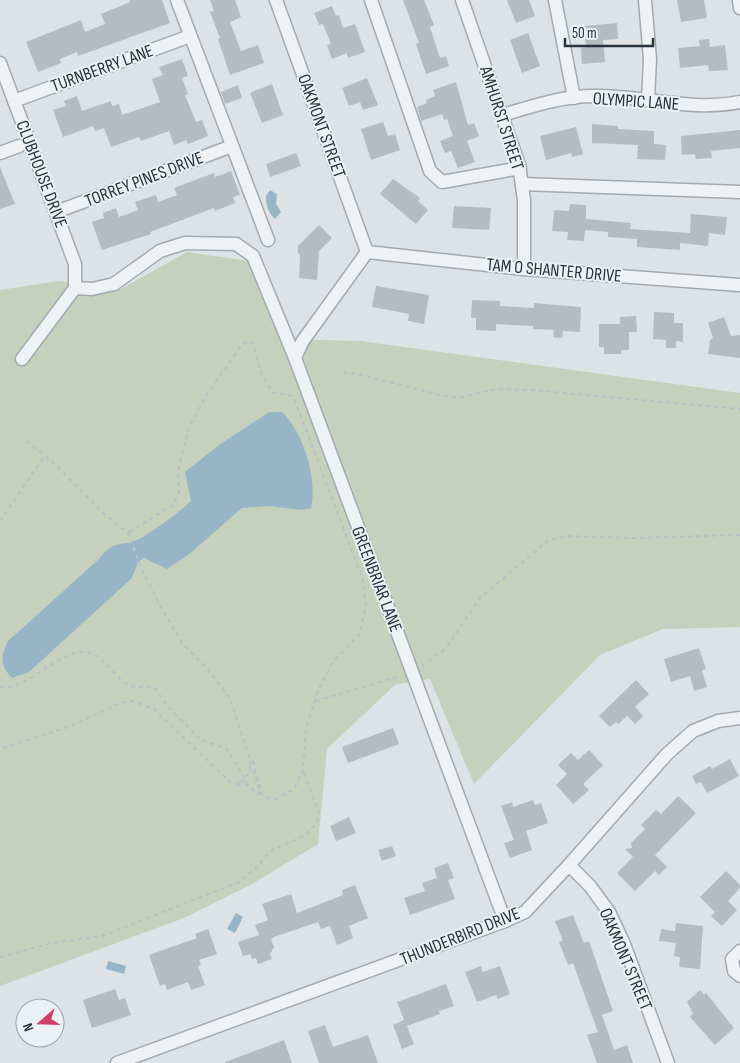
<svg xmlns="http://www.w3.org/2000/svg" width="740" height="1063" font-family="'Sofia Sans Condensed',sans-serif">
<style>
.green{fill:#c5d0bd}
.water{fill:#97b5c7}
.building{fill:#b4bcc3}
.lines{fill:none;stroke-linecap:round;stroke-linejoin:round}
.minor-casing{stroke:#a2aab0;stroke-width:15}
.path{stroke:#bbc0c5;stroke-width:2;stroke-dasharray:4 4;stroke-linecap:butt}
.minor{stroke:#eff2f5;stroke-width:12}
.labels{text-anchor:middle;stroke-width:4;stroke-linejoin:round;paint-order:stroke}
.street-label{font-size:18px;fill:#26323d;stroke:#ebf0f4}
</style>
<rect width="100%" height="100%" fill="#dce2e6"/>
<path class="green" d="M187,252l67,10 31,77 75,2 380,52v234l-77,2 -63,26 -126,129 -44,-105 -35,6 -68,64 -9,95 -66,40 -68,34 -184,68v-696l58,-9 63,8z"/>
<g class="water">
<path d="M270,190l7,4 -1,10 5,8 -6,7c-7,-7 -9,-13 -9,-23z"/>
<path d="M269,412h13c21,20 36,67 29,96l-9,2 -32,-4 -28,2 -54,47 -21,14 -23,-11 -6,4 -6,16 -103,94 -17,6c-12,-12 -12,-22 -4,-37l91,-82c17,-22 23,-10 44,-22 16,-10 34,-23 48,-36l-6,-29 34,-27z"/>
<path d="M236,913l7,4 -8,16 -8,-4z"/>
<path d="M108,961l18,5 -2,8 -18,-5z"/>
</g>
<g class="building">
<path d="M130,0h32l8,23 -92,33 -1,-4 -17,7 1,4 -23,9 -12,-30 55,-22 4,12 20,-8 -4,-10 29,-12z"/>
<path d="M210,0h25l6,17 -11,5 11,29 17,-6 6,18 -34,12 -12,-36 2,-1 -10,-26 4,-1z"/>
<path d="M403,0h21l10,25 -4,2 10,31 6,-2 3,10 -23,8 -10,-30 3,-1z"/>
<path d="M507,0h22l6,16 -19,7z"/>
<path d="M677,0h27l3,18 -26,4z"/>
<path d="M332,6l4,10 3,-1 4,13 12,-4 10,28 -17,6 -1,-5 -15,6 -5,-14 4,-1 -8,-20 -4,1 -5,-12z"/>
<path d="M617,23l1,16 -15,1 2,22 -23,2 -1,-16 5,-1 -1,-21z"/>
<path d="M528,33l12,33 -18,7 -12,-33z"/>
<path d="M709,39l1,8 15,-2 3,25 -19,1 -1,-6 -28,3 -2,-20 22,-2 -1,-6z"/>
<path d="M182,59l6,17 -6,2 6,16 -3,1 11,27 6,-2 6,16 -20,8 -2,-4 -12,5 -5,-14 -28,10 -2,-4 -28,10 -7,-19 -9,3 -2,-5 -30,11 -10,-27 13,-4 -2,-5 13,-5 5,15 29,-10 1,5 7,-2 3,11 38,-13 -8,-23 11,-4 -4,-8z"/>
<path d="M367,78l11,27 -15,5 -3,-8 -11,4 -7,-18z"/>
<path d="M456,82l12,43 6,-2 5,13 -12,5 8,21 -17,6 -7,-17 -6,2 -5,-12 13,-5 -6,-17 -3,1 -2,-6 -21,7 -4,-14 10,-4 -1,-3 9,-4 -2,-6z"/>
<path d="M272,84l11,31 -21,8 -12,-30z"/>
<path d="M238,85l4,13 -17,6 -4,-12z"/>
<path d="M383,122l5,14 7,-2 5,16 -29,10 -10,-31z"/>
<path d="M592,124l26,2v3l36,2v13l12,1 -1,15 -28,-1 1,-14 -46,-2z"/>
<path d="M576,127l7,27 -11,3 -1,-4 -25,7 -6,-24z"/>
<path d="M740,130v18l-29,3 1,7 -16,1 -1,-5 -13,1 -1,-19z"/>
<path d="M296,153l5,13 -31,11 -4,-13z"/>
<path d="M0,167l15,37 -15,5z"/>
<path d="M231,171l9,24 -7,2 2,6 -20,8 -1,-3 -64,24 1,2 -49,16 -10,-28 12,-4 -1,-5 13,-5 3,9 19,-7 -3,-8 21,-7 2,7 19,-7 -3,-7 40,-15 1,4z"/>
<path d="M393,179l27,19 -2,3 10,9 -12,14 -36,-30z"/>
<path d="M570,204l16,1v14l45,4 -1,6 60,4 1,-19 36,3 -2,18 -16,-2 -1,13 -28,-3v7l-43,-3v-8l-29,-2v-5l-23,-2 -1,11 -17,-1 1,-8 -16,-1 2,-21 15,1z"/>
<path d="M454,206l37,2 -2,22 -37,-2z"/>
<path d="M319,225l13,13 -13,13 -2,29 -18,-2 1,-23 -2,-2v-7z"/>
<path d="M376,286l53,9 -5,29 -16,-3 1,-7 -37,-7z"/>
<path d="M472,300l28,1v5l34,2v-5l47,4 -1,25 -17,-1 -1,7 -9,-1 1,-7 -21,-1v-3l-37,-2v7l-20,-1v-12h-5z"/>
<path d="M654,312l20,1v10h9v19l-7,-1v7h-10v-8l-13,-1z"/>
<path d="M636,316l1,16h-8v18h-8v4h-17v-7h-5v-23h21v-7z"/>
<path d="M724,317l7,19 9,-1v23l-32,-4 2,-14 3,-2 -5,-15z"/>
<path d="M699,648l7,21 -4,2 5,16 -13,4 -4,-15 -19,6 -7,-23z"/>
<path d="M636,680l13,14 -14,13 8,9 -8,8 -8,-8 -9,8 -2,-2 -6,5 -11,-11z"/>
<path d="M393,728l6,16 -51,19 -6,-16z"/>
<path d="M589,750l14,15 -20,19 6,6 -16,14 -17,-19 11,-11 -9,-9 13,-12 7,7z"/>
<path d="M730,759l9,17 -32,17 -6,-11 -5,2 -4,-8 18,-10 2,3z"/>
<path d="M678,796l18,17 -41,42 12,12 -8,8 -4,-4 -20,20 -18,-18 16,-16 -8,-8 7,-1 -1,-5 14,-14 -4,-4 15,-15 5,4z"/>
<path d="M533,800l2,5 6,-2 7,20 -22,8 6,19 -22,8 -6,-15 10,-3 -13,-34 11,-4 1,5z"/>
<path d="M349,817l7,16 -20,8 -6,-15z"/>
<path d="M392,846l4,10 -14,5 -4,-11z"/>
<path d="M448,863l6,15 -6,2 7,19 -45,16 -6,-17 21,-7 -3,-8 15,-5 -3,-10z"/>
<path d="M726,871l14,14v3l-12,13 9,9 -15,16 -11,-10 4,-4 -15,-15z"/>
<path d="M355,885l13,33 -19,8 4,12 -16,7 -7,-19 -9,3 -3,-7 -44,15 -3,3 3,7 -4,7 2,5 -14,5 -2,-6 -4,1 -2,-5 -7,2 -5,-14 21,-7 -4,-10 13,-5 -6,-16 29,-10 6,19 46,-18 -1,-5z"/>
<path d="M573,915l11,28 5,-2 24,70 -11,4 12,35 13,-5 6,18h-36l-10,-28 11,-3 -25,-69 -5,2 -9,-23 4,-1 -8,-20z"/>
<path d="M676,923l27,3 -3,43 -21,-2 1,-10 -6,-1 2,-13 -17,-2 2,-12 14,2z"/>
<path d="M208,929l9,25 -18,6 2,5 -3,1 7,19 -14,5 -3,-8 -21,8 -2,-6 -5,2 -11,-31 48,-17 -2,-4z"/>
<path d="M481,966l2,6 17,-6 10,28 -12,5 -2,-4 -19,7 -12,-30z"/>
<path d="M446,984l8,22 -15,5 1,3 -33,12 7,18 -12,5 -9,-24 11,-5 -7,-18z"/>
<path d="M115,989l4,11 6,-2 6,17 -39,13 -9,-28z"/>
<path d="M700,990l4,5 2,-2 28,35 -19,17 -25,-28 3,-4 -6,-11z"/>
<path d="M325,1025l8,22 35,-12 10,28h-59l-11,-32z"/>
<path d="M284,1040l8,23h-67v-1z"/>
</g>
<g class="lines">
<g class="minor-casing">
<g id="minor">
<path d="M177,0l91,240"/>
<path d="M276,0l91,252"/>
<path d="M371,0l59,171 12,11 78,-14"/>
<path d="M462,0l57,165 5,35v69"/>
<path d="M555,0l19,98"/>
<path d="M645,0l5,59 -2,41"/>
<path d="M739,0l1,8"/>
<path d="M0,63l75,201v24"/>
<path d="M14,101l176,-65"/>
<path d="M503,115c29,-9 60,-19 91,-19 48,-1 97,16 146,6"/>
<path d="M0,153l19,-7"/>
<path d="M522,184l218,8"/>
<path d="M56,212l176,-66"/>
<path d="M367,252l-65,90 -7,16 210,563"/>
<path d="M367,252l157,17 216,16"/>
<path d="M75,288l17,1 22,-5 46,-33 25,-8 51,1 17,12 42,102"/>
<path d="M22,359l53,-71"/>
<path d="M569,865l21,21 19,26 15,32 44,119"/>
<path d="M740,951l-8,8 2,12 6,5"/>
<path d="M117,1063l388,-142 20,-9 44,-47 98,-111 26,-23 25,-10 22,-3"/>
</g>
</g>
<g class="path">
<path d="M343,373l15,1 86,22 15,2 37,-9 36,1 208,19"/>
<path d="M27,441l30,25 44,45 27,22 13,35 22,43 20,33 22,22 25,32 30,94 5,5 11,2 18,-10 9,-19 3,-42 13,-40 14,-26 26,-27 7,-29 -4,-29 -69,-181 -20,-4 -11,-17 -9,-32 -4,-2 -7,4 -35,49 -18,33 -11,44 1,22 -6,12 -45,28"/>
<path d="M0,521l44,-64"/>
<path d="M422,666l22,-16 9,-12 27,-40 69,-58 20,-4 64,2 107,-3"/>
<path d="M0,687c27,4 60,-38 85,-35 20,1 28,27 46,34 7,2 15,0 23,1l16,22 31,31 26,9 20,33 -9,2 -8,-2 -76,-73 -22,-8 -12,2 -49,23 -71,23"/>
<path d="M316,701l84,-25"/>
<path d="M253,761l8,30 -3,3 -10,-9 -10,1v-3l6,-3 6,-9v-9z"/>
<path d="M0,957l52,-14 50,-7 137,-54 20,-17 11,-14 34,-15 13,-13 2,-10 -16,-43"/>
</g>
<use href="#minor" class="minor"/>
</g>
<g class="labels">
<g class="street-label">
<text transform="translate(102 68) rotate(-20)" y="6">TURNBERRY LANE</text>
<text transform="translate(636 101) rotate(4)" y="6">OLYMPIC LANE</text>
<text transform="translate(502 118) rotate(72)" y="6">AMHURST STREET</text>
<text transform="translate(322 126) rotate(70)" y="6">OAKMONT STREET</text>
<text transform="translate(42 174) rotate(69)" y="6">CLUBHOUSE DRIVE</text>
<text transform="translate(144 179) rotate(-21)" y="6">TORREY PINES DRIVE</text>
<text transform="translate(554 270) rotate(5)" y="6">TAM O SHANTER DRIVE</text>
<text transform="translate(377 579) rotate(69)" y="6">GREENBRIAR LANE</text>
<text transform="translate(460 936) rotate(-22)" y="6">THUNDERBIRD DRIVE</text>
<text transform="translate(626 959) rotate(67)" y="6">OAKMONT STREET</text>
</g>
</g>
<g transform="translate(40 1023) rotate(250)"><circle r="24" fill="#ebf0f4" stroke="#9ca4ab"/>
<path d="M0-4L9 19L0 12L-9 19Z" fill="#cd406a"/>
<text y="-8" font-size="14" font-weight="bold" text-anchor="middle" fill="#26323d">N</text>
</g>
<path d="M565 38v8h88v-8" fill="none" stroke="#26323d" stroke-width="2.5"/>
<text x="572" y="38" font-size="15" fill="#26323d" stroke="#ebf0f4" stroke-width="4" paint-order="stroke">50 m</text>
</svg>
